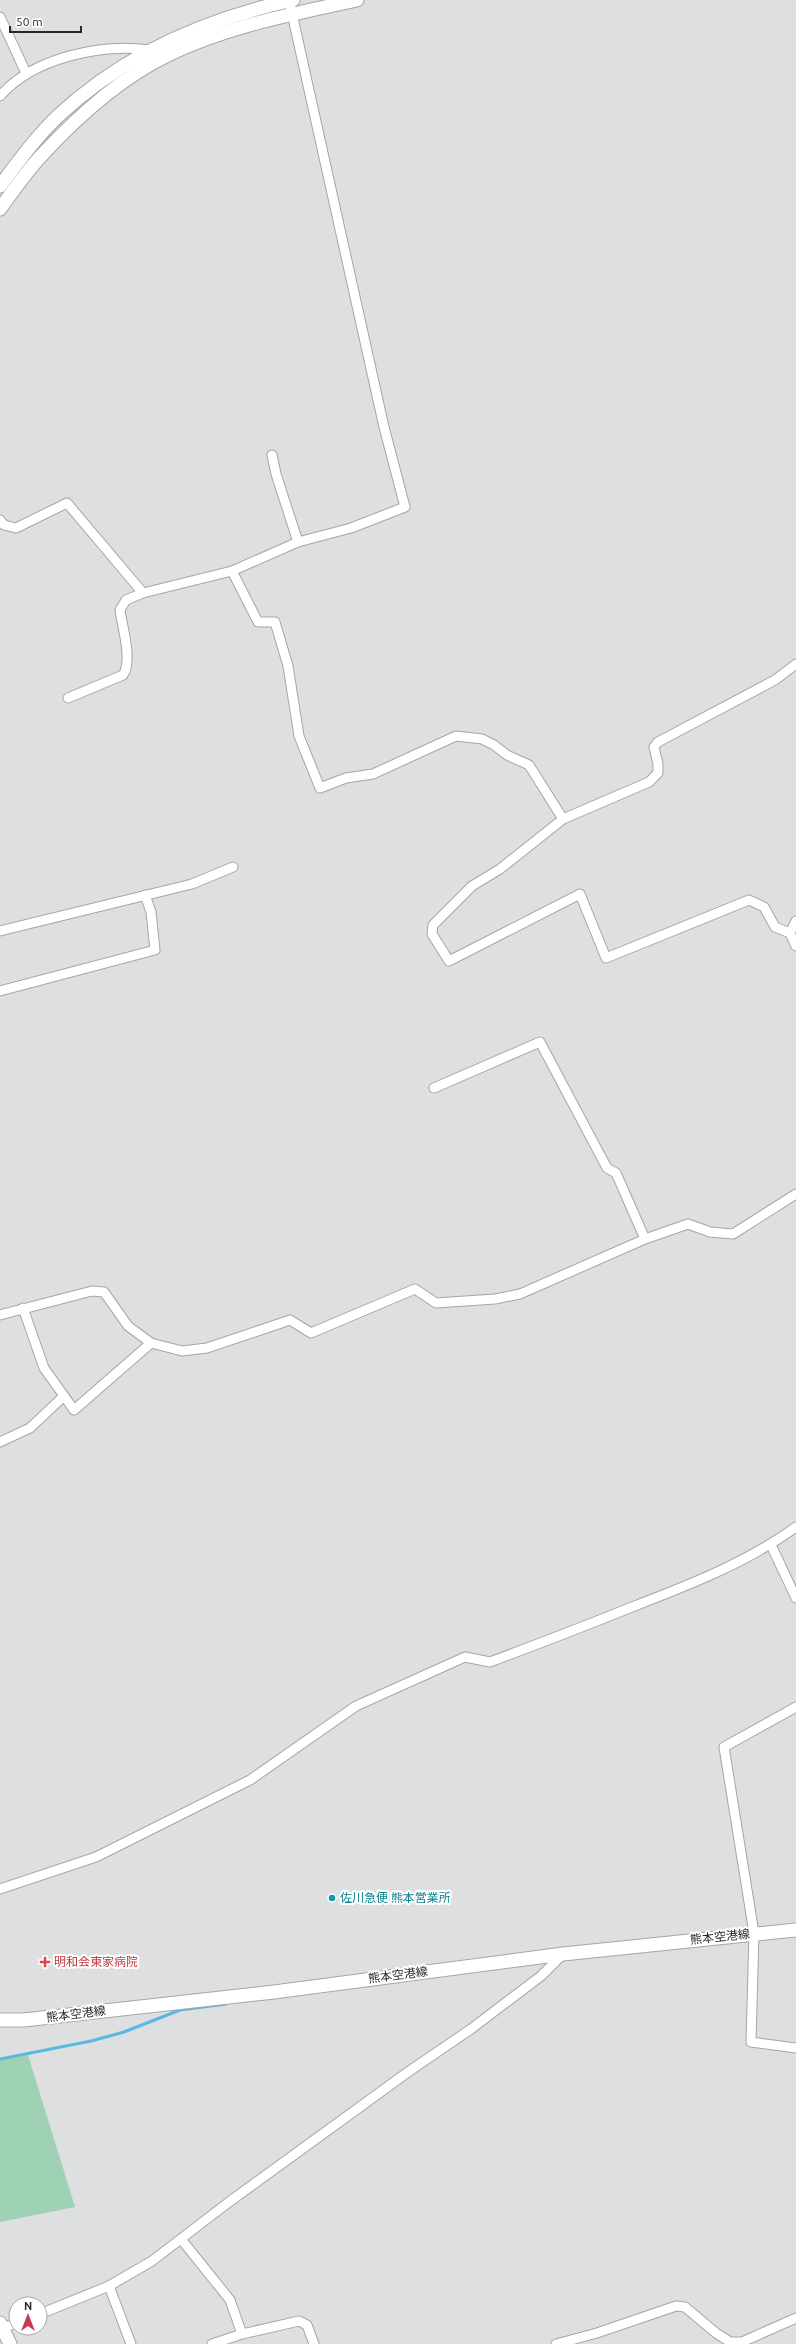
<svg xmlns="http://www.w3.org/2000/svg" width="796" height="2344" font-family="Ubuntu,'Noto Sans JP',sans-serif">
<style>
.green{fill:#9fd1b4}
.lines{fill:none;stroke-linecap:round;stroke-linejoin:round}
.stream{stroke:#5ab9e1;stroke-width:3}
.street-casing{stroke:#a4a6a7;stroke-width:11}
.secondary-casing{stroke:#a4a6a7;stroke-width:15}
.street{stroke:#fff;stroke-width:9}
.secondary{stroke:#fff;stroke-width:13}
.culture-dot{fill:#0f9aa8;stroke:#fff;stroke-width:1.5}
.health-dot{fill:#e0444e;stroke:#fff;stroke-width:1.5}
.labels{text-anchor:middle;stroke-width:4;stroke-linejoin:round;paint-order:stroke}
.culture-label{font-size:12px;fill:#0d838f;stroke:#fff;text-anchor:start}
.street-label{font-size:12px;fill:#262728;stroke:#fff}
.health-label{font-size:12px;fill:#be3a42;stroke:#fff;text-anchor:start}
</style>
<rect width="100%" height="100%" fill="#dddfe1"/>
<path class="green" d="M28,2055l47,152 -75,15v-163z"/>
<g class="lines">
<path class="stream" d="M0,2059l91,-18 33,-9 56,-22 46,-6"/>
<g class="street-casing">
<g id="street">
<path d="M0,17l26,56"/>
<path d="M0,96c33,-38 101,-53 150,-46"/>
<path d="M272,455l4,19 22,68"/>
<path d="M0,520l4,5 12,3 51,-25 76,90 89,-22 66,-29 53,-14 54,-21 -21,-80 -95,-427"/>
<path d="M232,571l26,51h17l13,44 11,70 21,52 26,-10 27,-4 83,-38 26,3 12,6 13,10 22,10 34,54"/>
<path d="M796,664l-21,16 -117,62 -4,5 4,17v9l-9,9 -86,37 -63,50 -28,17 -39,39 -1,9 17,27 131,-67 26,64 143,-58 15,7 11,20 15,6 6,13"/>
<path d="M68,698l55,-23c10,-14 -1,-49 -3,-65l6,-10 17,-7"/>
<path d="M0,931l192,-47 41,-17"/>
<path d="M790,933l6,-12"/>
<path d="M0,991l155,-41 -4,-38 -6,-17"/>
<path d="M434,1088l106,-46 67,126 9,5 29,66"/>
<path d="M23,1308l21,60 30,42 77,-67"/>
<path d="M0,1315l92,-24 12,1 24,34 23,17 31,8 25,-3 83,-28 21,13 104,-44 21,14 59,-4 25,-5 125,-55 43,-15 22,8 23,2 63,-40"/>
<path d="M0,1442l30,-14 34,-32"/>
<path d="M771,1545l25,53"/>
<path d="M796,1707l-72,40 30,186 -3,109 45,6"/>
<path d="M0,1889l96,-32 154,-77 106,-74 109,-49 25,5c48,-18 95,-36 142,-55 57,-22 114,-44 164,-80"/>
<path d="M181,2239l49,61 12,34"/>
<path d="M109,2286l22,58"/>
<path d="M40,2314l69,-28 43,-25 77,-59 179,-130 63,-43 70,-53 22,-22"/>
<path d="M0,2329l16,-6"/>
<path d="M212,2344l30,-10 57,-13 8,4 7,19"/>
<path d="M556,2344l41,-11 79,-27 9,1 31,26 14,9h12l54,-24"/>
</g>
</g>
<g class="secondary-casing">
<g id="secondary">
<path d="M0,186c18,-24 36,-49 58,-70 65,-61 148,-97 235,-116"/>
<path d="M0,209c13,-18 26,-37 41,-53 36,-39 79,-78 127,-101 59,-29 126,-41 189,-55"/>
<path d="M0,2020h24l250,-28 289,-38 233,-24"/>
<path d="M0,2323l10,21"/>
</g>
</g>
<use href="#street" class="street"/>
<use href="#secondary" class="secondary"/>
</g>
<circle class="culture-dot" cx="332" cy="1898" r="4"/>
<path class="health-dot" d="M43 1956h4v4h4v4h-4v4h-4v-4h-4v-4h4z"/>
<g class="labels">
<g class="culture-label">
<text x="340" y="1902">佐川急便 熊本営業所</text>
</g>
<g class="street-label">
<text transform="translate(720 1937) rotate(-6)" y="4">熊本空港線</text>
<text transform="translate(398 1975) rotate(-7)" y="4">熊本空港線</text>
<text transform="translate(76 2014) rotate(-7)" y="4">熊本空港線</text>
</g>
<g class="health-label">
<text x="54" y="1966">明和会東家病院</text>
</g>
</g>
<g transform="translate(28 2316)"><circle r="19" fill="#ffffff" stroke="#a8a9a9"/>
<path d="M0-3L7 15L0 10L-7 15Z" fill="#c93953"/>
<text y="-6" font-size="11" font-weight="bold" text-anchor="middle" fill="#262728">N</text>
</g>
<path d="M10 26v6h71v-6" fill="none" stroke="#262728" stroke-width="2"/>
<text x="16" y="26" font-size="12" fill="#262728" stroke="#ffffff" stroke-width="3" paint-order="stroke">50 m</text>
</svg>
